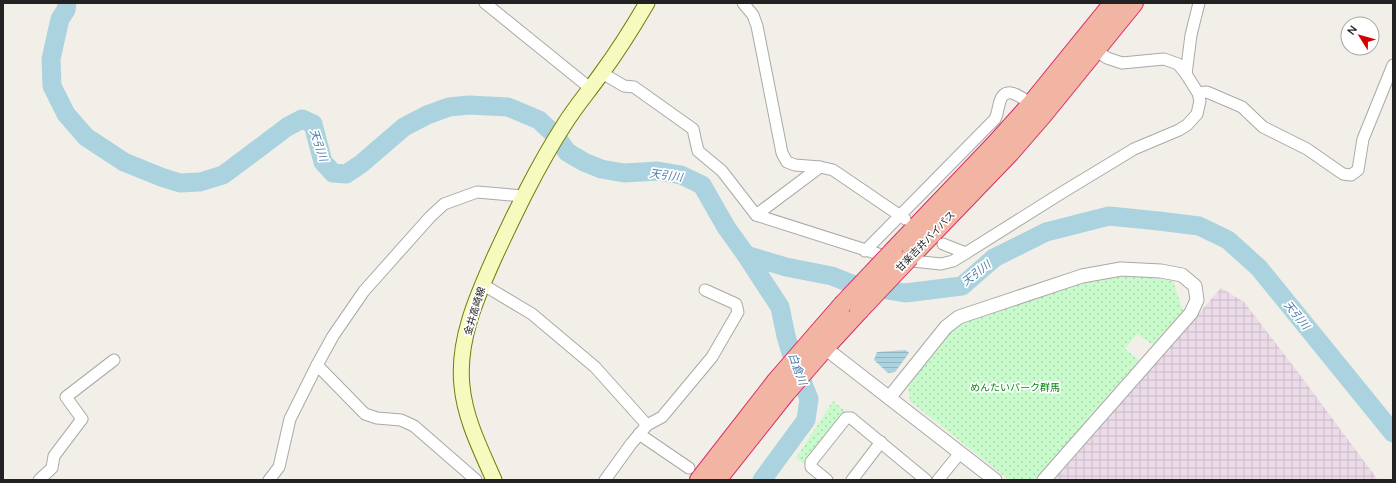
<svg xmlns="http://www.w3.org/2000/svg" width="1396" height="483" font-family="'Nunito Sans','Noto Sans JP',sans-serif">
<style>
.industrial{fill:url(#industrial-grid)}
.park{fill:url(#park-dots)}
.water{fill:url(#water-rules)}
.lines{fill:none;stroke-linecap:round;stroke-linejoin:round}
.river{stroke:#aad3df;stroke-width:19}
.minor-casing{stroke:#a9a9a9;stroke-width:13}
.tertiary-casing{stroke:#a9a9a9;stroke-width:15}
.secondary-casing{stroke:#707d05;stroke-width:17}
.trunk-casing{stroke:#dc2a67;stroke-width:20}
.minor{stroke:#fff;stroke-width:11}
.tertiary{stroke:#fff;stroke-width:13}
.secondary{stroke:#f7fabf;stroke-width:15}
.trunk{stroke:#f2b4a3;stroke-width:18}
.trunk-bridge-casing{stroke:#dc2a67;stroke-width:20;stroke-linecap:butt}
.trunk-bridge{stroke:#f2b4a3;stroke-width:18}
.labels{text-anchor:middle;stroke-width:3.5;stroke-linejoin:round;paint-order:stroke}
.street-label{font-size:10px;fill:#222;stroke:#fff}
.park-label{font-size:10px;fill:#0c8416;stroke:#fff}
.water-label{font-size:11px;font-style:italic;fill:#4a7aab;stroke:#fff}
</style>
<defs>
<pattern id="industrial-grid" width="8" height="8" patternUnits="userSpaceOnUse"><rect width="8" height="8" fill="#ebdbe8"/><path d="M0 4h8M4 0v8" fill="none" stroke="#c9bcc7"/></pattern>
<pattern id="park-dots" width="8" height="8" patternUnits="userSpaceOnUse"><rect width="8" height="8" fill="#c8facc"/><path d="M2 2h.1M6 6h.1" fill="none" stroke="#acd6af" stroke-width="1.8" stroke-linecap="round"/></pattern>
<pattern id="water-rules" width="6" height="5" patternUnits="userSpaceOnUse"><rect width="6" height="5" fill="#aad3df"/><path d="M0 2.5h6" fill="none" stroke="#92b5bf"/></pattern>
</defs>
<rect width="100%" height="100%" fill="#f2efe9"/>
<path class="industrial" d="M1221,288l23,14 53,69 81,109h-324z"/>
<g class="park">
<path d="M1140,276l33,5 10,30 -30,34 -16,-11 -12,15 14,11 -104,120h-26l-99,-79 -2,-14 44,-57 7,-5 127,-43 32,-5z"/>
<path d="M833,401l12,10 -41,53 -8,-6z"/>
</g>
<path class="water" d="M906,350l3,3 -14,19 -7,1 -14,-13 3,-8z"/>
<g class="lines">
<g class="river">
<path d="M67,3l-1,7 -6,9 -9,40 1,27 14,28 20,23 38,25 37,15 19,6 20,-1 23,-7 64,-48 15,-8 11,5 10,38 10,11 13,1 15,-10 43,-37 23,-12 22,-8 20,-2 39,2 31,13 17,16 11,16 17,10 17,7 23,4 34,-2 23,4 21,10 24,42 20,28 34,52 6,29 6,20 17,43 -3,21 -44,60"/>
<path d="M746,255l40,12 46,9 20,8 53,9 57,-7 32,-28 52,-26 63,-16 50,5 40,5 29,14 31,28 134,165"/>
</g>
<g class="minor-casing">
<g id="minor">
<path d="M485,3l105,85"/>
<path d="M743,3l10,12 4,11 25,127 5,9 8,3 25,2 13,3 72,49"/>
<path d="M1096,50l11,8 15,5 42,-4 14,5 8,10"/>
<path d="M602,73l22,13 10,1 59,42 5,22 24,20 34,44 138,44 47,5 12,-3 13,-8"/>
<path d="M1198,93l9,-1 35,15 21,20 44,22 36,25 8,1 7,-5 5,-31 30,-74"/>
<path d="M756,215l64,-48"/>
<path d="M943,244l23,9 97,-61 71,-43 45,-19 8,-5 10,-11 3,-13 -2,-8 -12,-19 5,-39 8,-32"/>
<path d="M865,251l130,-132c3,-6 3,-12 5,-18 6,-17 22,-3 31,3"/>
<path d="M482,284l50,30 63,53 52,58 -16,19 -26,36"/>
<path d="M317,365l16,-29 31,-45 66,-74 14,-13 33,-12 46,4"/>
<path d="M647,425l15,-8 50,-60 26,-45 -2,-8 -31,-14"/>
<path d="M639,434l50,34"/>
<path d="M39,480l13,-12 2,-12 28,-37 -16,-22 48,-37"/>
<path d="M269,480l10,-13 11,-48 27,-54 48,49 12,4 24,2 13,6 62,54"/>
<path d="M827,480l-16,-13v-5l35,-44h5l75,62"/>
<path d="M852,480l29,-38"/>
<path d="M938,480l22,-27"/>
</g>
</g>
<g class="tertiary-casing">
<g id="tertiary">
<path d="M825,348l170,132"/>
<path d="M889,398l57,-71 13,-10 123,-41 39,-7 40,2 21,4 13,11 2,14 -6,13 -147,167"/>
</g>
</g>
<g class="secondary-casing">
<path id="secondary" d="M494,480c-13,-30 -29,-61 -32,-94 -5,-45 15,-90 33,-130 21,-45 42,-89 69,-131 11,-18 25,-34 37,-51 17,-23 32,-47 46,-71"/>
</g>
<g class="trunk-casing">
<g id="trunk">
<path d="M893,251l103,-108 35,-39 82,-101"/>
<path d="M910,257l100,-104 33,-38 91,-112"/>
<path d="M699,480l77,-99 66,-76"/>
<path d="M717,480l69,-87 39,-45 34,-37"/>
</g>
</g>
<use href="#minor" class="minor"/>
<use href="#tertiary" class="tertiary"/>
<use href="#secondary" class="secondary"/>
<use href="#trunk" class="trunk"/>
<g class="trunk-bridge-casing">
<g id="trunk-bridge">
<path d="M842,305l51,-54"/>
<path d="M859,311l51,-54"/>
</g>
</g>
<use href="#trunk-bridge" class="trunk-bridge"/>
</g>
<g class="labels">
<g class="street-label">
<text transform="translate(925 241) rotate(-46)" y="4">甘楽吉井バイパス</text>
<text transform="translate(474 311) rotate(-73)" y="4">金井高崎線</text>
</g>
<g class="park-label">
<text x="1015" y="391">めんたいパーク群馬</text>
</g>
<g class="water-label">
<text transform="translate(319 145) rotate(72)" y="4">天引川</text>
<text transform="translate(666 175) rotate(8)" y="4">天引川</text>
<text transform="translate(976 273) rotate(-38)" y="4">天引川</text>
<text transform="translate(1297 315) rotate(51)" y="4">天引川</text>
<text transform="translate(798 369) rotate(70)" y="4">白倉川</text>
</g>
</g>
<rect width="1396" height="483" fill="none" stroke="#222222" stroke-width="8"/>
<g transform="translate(1360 36) rotate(307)"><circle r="19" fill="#ffffff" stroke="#a7a7a7"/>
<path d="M0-3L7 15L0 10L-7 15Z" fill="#d40000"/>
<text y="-6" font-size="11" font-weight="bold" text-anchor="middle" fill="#222222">N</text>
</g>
</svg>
